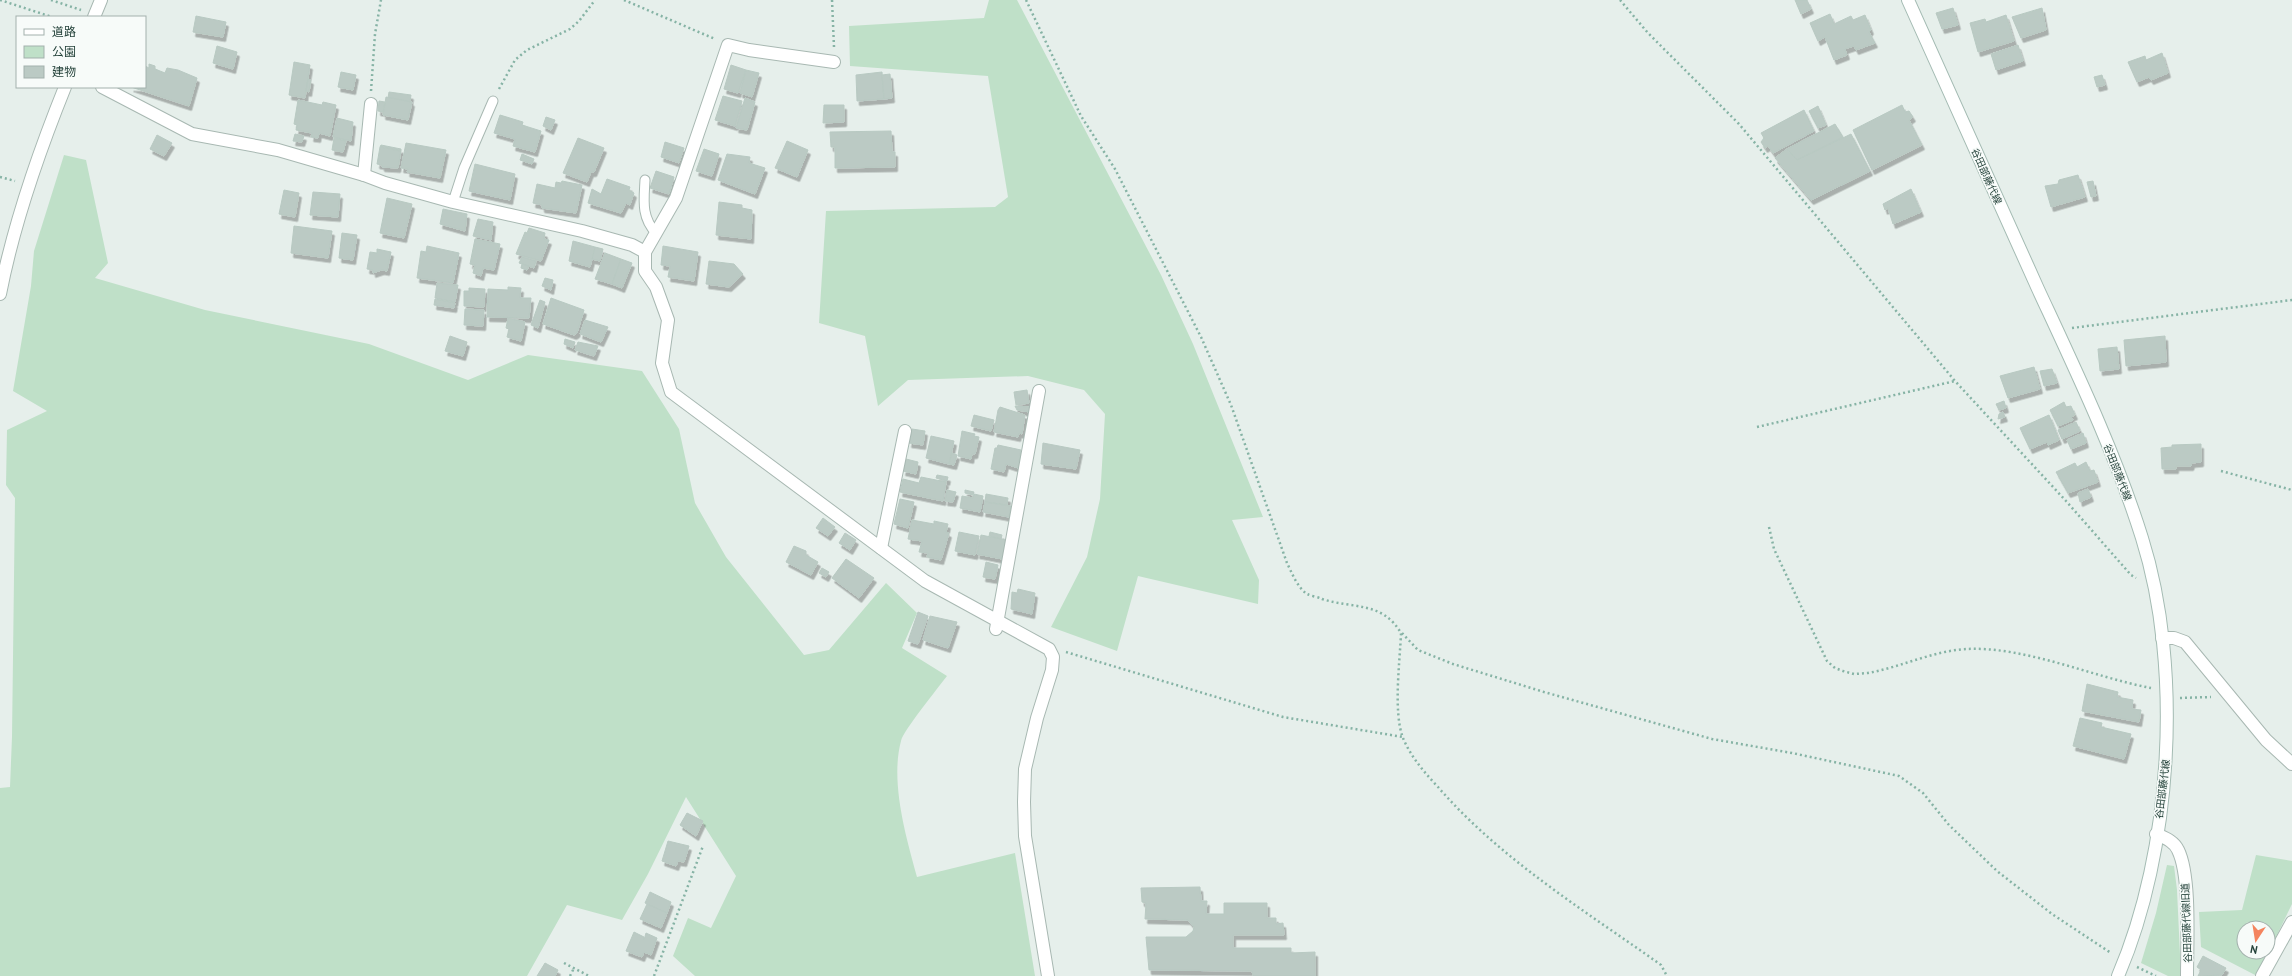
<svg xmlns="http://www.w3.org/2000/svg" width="2292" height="976" font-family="'PT Sans','Noto Sans JP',sans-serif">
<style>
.green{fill:#bfe0c8;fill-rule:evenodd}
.building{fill:#bbcac4;stroke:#b8c9c2;filter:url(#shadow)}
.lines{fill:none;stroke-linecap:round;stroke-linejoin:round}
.service-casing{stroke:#a8b8b2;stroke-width:11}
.minor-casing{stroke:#a8b8b2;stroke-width:14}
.tertiary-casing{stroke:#a8b8b2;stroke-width:14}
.secondary-casing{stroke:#a4bbb3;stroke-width:14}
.path{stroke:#86b3a5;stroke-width:2.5;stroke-dasharray:2 3;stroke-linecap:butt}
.service{stroke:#fff;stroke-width:9}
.minor{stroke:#fff;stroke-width:12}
.tertiary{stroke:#fff;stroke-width:12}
.secondary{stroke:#fff;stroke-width:12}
.labels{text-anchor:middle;stroke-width:3;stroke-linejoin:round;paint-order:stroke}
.street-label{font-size:10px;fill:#24423a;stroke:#f7fbf9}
</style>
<defs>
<filter id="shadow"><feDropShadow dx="2.5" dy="4.5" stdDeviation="0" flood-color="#0004"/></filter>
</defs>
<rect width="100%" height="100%" fill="#e6efeb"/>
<g class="green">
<path d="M989,0h28l144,275 32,69 70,173 -31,3 27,60 -1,24 -120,-28 -21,75 -66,-24 36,-70 13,-58 5,-85 -21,-24 -56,-14 -120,4 -30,26 -13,-70 -46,-13 7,-112 169,-4 13,-10 -20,-121 -138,-10 -1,-40 135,-8z"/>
<path d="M64,155l22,5 22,103 -13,15 110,32 164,34 99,36 60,-25 114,16 37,58 16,74 31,54 78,98 25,-5 57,-67 31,30 -15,35 45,28c-9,12 -44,55 -46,65 -11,41 5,96 16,136l98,-24 20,123h-340l-22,-20 15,-38 23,10 25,-52 -50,-79 -38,77 -26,46 -55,-15 -40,71h-527v-188l10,-1 2,-50 3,-239 -9,-13 1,-55 40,-19 -34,-20 18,-105 3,-35z"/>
<path d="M2256,855l36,6v43l-35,72 -56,-29 -2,-35 43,-2zM2244,928h24v24h-24z"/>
<path d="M2167,865l7,1 3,24 4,86h-13l-27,-13 15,-50z"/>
</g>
<g class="building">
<path d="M1795,0h12l4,9 -10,5z"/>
<path d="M1953,8l5,17 -16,4 -6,-16z"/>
<path d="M2042,8l4,22 -25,8 -9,-21z"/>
<path d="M1830,14l4,10 17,-8 2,4 12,-5 6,15 -2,2 6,11 -19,7 -2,-4 -9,3 2,6 -13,5 -9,-23 -7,4 -8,-18z"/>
<path d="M2006,15l8,26 -36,11 -8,-29 15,-4 1,3z"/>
<path d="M196,16l30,6 -3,15 -30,-5z"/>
<path d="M2018,45l5,16 -27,9 -5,-16z"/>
<path d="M217,46l20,6 -4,17 -20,-6z"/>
<path d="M2162,53l6,20 -17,7 -2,-3 -12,5 -9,-20 17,-6 1,4z"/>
<path d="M294,62l16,3 -5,33 -16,-3z"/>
<path d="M149,64l6,2v3l10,4 2,-5 11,2 19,8 -8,28 -58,-19h14v-21l4,2z"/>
<path d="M731,65l15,5 -8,23 -14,-4z"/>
<path d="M746,70l13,3 -7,24 -12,-4z"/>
<path d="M341,72l15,3 -3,15 -15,-3z"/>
<path d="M882,72l2,27 -27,2 -1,-26z"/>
<path d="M890,74l2,24 -8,1 -2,-24z"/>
<path d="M2102,75l3,10 -8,2 -3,-10z"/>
<path d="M308,79l3,1 -2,12 -3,-1z"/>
<path d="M389,92l22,3 -1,7 -22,-4z"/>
<path d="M723,96l19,5 -7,25 -20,-6z"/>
<path d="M386,97l26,5 -4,18 -25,-5z"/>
<path d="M745,98l10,4 -8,28 -11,-2z"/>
<path d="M298,100l24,5 1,-3 13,3 -6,31 -11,-3 -1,5 -7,-1 1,-4 -16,-3 1,-5 -3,-1z"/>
<path d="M379,101l6,1 -2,10 -5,-1z"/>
<path d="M824,105h20v17l-21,1z"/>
<path d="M1902,105l3,7 4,-1 4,6 -4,3 13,25 -50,25 -19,-40z"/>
<path d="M1818,106l8,19 -8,3 -9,-17z"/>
<path d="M1804,110l10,21 -41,22 -5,-7 -3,2 -4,-6 3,-4 -3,-5z"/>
<path d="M500,115l23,7 -1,3 19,6 -6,21 -22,-6 2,-7 -21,-6z"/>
<path d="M546,117l9,3 -4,10 -8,-4z"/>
<path d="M337,118l16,4 -2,19 -18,-4z"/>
<path d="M1835,124l8,13 -46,23 -10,-11z"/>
<path d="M891,131l1,21h3v15l-60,1v-21h-4l-1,-15z"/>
<path d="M295,134l9,2 -2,6 -9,-1z"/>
<path d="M1851,134l19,37 -59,29 -36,-42 12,-9 10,11z"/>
<path d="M157,135l15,8 -8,13 -14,-7z"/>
<path d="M334,138l12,3 -3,11 -11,-2z"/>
<path d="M578,138l26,10 -10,24h-3l-4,10 -24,-9z"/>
<path d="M787,141l21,9 -11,27 -22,-9z"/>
<path d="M665,142l19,6 -5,15 -18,-6z"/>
<path d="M406,143l40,7 -6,28 -33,-6 1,-3 -7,-1z"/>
<path d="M381,145l20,4v2l-21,-4z"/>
<path d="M380,147l21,4 -3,17 -16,-1v-2l-5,-1z"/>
<path d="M704,149l15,5 -7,22 -16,-5z"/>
<path d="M522,154l12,5 -2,5 -12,-4z"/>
<path d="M727,154l23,3 -1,6 16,5 -10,26 -37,-14z"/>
<path d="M475,164l40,10 -5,26 -41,-9z"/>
<path d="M656,171l18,6 -5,17 -19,-6z"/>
<path d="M2078,175l7,22 -34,10 -6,-21 13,-2 1,-4z"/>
<path d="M607,179l23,8 -1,3 5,3 -4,12 -4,-2 -5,10 -33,-10 4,-14 9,5z"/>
<path d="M562,181l20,4 -6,28 -34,-5v-3l-9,-2 4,-19 18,4 1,-6 5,1z"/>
<path d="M2093,181l3,15 -5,1 -4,-15z"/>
<path d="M1911,189l10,23 -28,12 -5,-16 -3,2 -2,-6z"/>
<path d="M284,190l15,3 -4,24 -16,-3z"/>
<path d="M313,192l27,2 -2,23 -28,-2z"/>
<path d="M387,198l25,6 -8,34 -24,-5z"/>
<path d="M719,202l23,3v3l10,2 -1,29 -35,-4z"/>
<path d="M443,209l24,5 -2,17 -25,-7z"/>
<path d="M478,219l15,3 -2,18 -18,-4z"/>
<path d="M294,226l38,5 -4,27 -37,-5z"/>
<path d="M529,228l16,5 -1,6 5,1 -8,21 -25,-7 9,-22 2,1z"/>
<path d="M342,233l15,2 -4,25 -14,-2z"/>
<path d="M475,239l25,5 -6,26 -11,-2 -2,8 -8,-3 2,-8 -5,-1z"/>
<path d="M573,241l22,6 -5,20 -21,-6z"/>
<path d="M427,246l32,7 -6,30 -36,-5 4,-27 5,1z"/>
<path d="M663,246l35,6 -4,29 -26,-4 2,-11 -9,-1z"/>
<path d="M595,247l8,2 -3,12 -8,-2z"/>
<path d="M377,249l14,3 -4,19 -5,-1 -9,3v-3l-6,-1 3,-17 7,1z"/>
<path d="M605,253l16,6 -9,25 -17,-5z"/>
<path d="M522,257l14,4 -2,7 -15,-5z"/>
<path d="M621,259l11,4 -10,25 -10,-4z"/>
<path d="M709,261l25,3 9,10 -14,13 -23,-3z"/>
<path d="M522,264l7,2 -2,4 -6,-2z"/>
<path d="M545,278l8,2 -2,10 -9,-4z"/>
<path d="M437,283l21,2 -3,17 -20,-4z"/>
<path d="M508,287l13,1 -1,10h11l-2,20 -42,-1 1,-28 20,1z"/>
<path d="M469,288l16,1 -1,18 -20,-1v-15h5z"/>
<path d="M551,298l33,12 -7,23 -3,2 -31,-11z"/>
<path d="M435,299l20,4 -1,5 -20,-3z"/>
<path d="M540,300l5,2 -7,26 -7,-3z"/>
<path d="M465,309l19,1 -1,16 -19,-1z"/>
<path d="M508,318l17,4 -4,19 -14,-4 2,-8 -3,-1z"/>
<path d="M585,320l23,7 -7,15 -21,-8z"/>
<path d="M450,336l17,6 -4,14 -18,-5z"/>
<path d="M2165,336l1,26 -40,4 -2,-26z"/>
<path d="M565,339l10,3 -2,6 -9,-4z"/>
<path d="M578,342l20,4 -4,10 -19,-6z"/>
<path d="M2117,347l2,22 -19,2 -2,-22z"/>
<path d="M2034,367l6,22 -32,9 -8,-22z"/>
<path d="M2052,369l5,14 -13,3 -4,-15z"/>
<path d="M1027,390l2,13 -13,2 -2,-13z"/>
<path d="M2004,401l2,7 -7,2 -3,-6z"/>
<path d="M2064,402l2,5 5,-1 4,9 -4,2 2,3 -15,6 -8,-16z"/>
<path d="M1015,406l16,1 -1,5 -13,-2z"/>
<path d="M1000,407l25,8 -3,19 -3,-1 -1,4 -24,-5 4,-22z"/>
<path d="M2003,412l2,5 -7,2 1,-5z"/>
<path d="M974,415l20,5 -3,11 -20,-5z"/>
<path d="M2049,415l10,25 -11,5 -1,-3 -17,7 -10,-21z"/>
<path d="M2076,422l4,9 -18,8 -4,-9z"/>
<path d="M912,429l13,2 -2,14 -14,-2z"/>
<path d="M962,431l13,3 -1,2 5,1 -4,17h-3l-1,5 -13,-3z"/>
<path d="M2083,433l3,10 -15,6 -4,-9z"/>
<path d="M931,436l23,5 -5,23 -23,-6z"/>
<path d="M1043,443l37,7 -4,19 -35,-5z"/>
<path d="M2201,444v18l-9,1 -1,3h-15v3h-14l-1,-21 11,-1v-2z"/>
<path d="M998,445l23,5 -3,18 -12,-4 -2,8 -13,-3 4,-21h2z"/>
<path d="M952,453l5,2 -3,10 -5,-1z"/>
<path d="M906,459l12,3 -2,12 -13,-3z"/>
<path d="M2086,462l4,9 4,-1 4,12 -30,11 -12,-21 19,-9 2,4z"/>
<path d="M937,475l11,2 -1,4 -11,-3z"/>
<path d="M921,477l25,5 -3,19 -43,-9 3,-13 16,4z"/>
<path d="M2088,489l3,8 -11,5 -2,-9z"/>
<path d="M947,490l9,2 -3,10 -8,-1z"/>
<path d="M965,490l9,2 -1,3 -8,-2z"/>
<path d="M974,494l9,2 -3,16 -20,-4 2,-12 11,2z"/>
<path d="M986,494l22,4 -1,7 -22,-3z"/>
<path d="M900,499l14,3 -6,26 -14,-4z"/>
<path d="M985,502l26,4 -2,11 -26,-5z"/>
<path d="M823,518l12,9 -7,9 -12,-8z"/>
<path d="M912,520l22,4v-3l14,3 -2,8 3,1 -8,27 -14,-3 1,-4 -9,-1 3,-11 -14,-2z"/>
<path d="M959,532l20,4 -4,19 -20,-4z"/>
<path d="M990,532l12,3 -1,4 -12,-3z"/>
<path d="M845,533l11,7 -6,10 -11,-7z"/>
<path d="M981,535l25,5 -4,19 -25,-5z"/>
<path d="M794,546l12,5v4l12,7 -7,13 -25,-13z"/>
<path d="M846,559l28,19 -15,20 -27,-20z"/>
<path d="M986,562l12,3 -3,14 -12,-2z"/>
<path d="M822,568l7,4 -3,5 -7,-4z"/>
<path d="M1018,589l17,4 -3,21 -21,-5 1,-17 5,1z"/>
<path d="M918,612l10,4 -10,28 -10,-3z"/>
<path d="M930,616l27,6 -9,26 -25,-8z"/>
<path d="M2087,684l31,8 -1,5 16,3 -1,9 9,1 -2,12 -57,-11z"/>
<path d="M2080,718l22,5 -1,4 30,7 -7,25 -51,-13z"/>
<path d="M687,813l16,8 -7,15 -16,-11z"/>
<path d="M668,841l21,5 -5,16 -6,-1 -2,5 -14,-5z"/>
<path d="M1200,887l1,14h6l-1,13h18v-11h43v15h9v6l7,-1 1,12h-51v13h58v5l24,-1v24h-62l-1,-5 -103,-1 -3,-33h40l7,-6 1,-4 -6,-7 -43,-1 1,-16 -4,-1 -1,-14z"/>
<path d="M650,892l21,10 -4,11 -22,-10z"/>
<path d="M647,904l20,9 -6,15 -21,-9z"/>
<path d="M634,932l10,5v3l2,-7 11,5 -6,17 -7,-3 -2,5 -16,-6z"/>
<path d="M2203,956l23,12 -4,7 -24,1 3,-6 -4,-3z"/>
<path d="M545,963l13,7 -3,6h-18z"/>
</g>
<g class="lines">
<g class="service-casing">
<g id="service">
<path d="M645,180c-1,20 -4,37 11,53"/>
<path d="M453,202l11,-34 29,-67"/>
</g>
</g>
<g class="minor-casing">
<g id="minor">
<path d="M834,62l-85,-12 -21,-5 -52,153 -31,54v19l11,16 12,33 -6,43 9,29 254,189 124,68 4,8 -1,13 -15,48 -12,51 -1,33 1,34 23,140"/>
<path d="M102,87l90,47 86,16 86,25 21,8 68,19 129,29 50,14 13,7"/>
<path d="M364,175l7,-71"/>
<path d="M881,548l24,-117"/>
<path d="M996,629l43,-238"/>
<path d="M2162,638h12l11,4 81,98 26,24"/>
<path d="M2156,834c9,4 18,7 22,16 13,26 9,95 9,126"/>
<path d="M2262,976l30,-54"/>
</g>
</g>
<g class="tertiary-casing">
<g id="tertiary">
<path d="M94,17l7,-17"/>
<path d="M0,294c14,-72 38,-140 65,-207"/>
</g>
</g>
<g class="secondary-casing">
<path id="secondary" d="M1908,0c43,96 87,192 130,289 38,82 77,163 104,249 41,130 30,313 -24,438"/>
</g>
<g class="path">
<path d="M0,0l52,17"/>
<path d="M51,0l30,10"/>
<path d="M624,0l91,39"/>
<path d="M832,0l2,47"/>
<path d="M1026,0l55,116 34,53 86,168 30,68 56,158c5,10 10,24 20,31 4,2 11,3 15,5 31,10 60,2 79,34 -1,28 -8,79 2,105 8,19 21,34 35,49 59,68 136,117 209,168l14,10 6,11"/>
<path d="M1620,0l28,33 91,91 216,257 111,120 65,74 5,3"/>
<path d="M499,89l16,-29 12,-10 43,-21 9,-8 16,-21"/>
<path d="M371,91l4,-57 6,-34"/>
<path d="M0,177l15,4"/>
<path d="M2072,328l220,-28"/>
<path d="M1757,427l198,-46"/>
<path d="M2221,471l71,19"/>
<path d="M1769,527l5,22 53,112 8,7 8,3 11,3 14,-1c33,-6 65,-22 98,-24 59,-3 127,28 185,39"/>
<path d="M1402,633l16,17 35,14 91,28 168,47 80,14 107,23 24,17 26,32 48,46 55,43 59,39"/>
<path d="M1066,652l217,65 120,20"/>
<path d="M2180,698l31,-1"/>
<path d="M564,963l25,13"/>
<path d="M2137,967l19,9"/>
<path d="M570,976l4,-8"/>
<path d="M654,976l49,-130"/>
</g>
<use href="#service" class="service"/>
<use href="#minor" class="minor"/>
<use href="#tertiary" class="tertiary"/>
<use href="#secondary" class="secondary"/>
</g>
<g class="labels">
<g class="street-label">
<text transform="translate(1987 176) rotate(66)" y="4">谷田部藤代線</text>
<text transform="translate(2118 472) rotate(69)" y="4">谷田部藤代線</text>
<text transform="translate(2162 789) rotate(-83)" y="4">谷田部藤代線</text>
<text transform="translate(2186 923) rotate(-92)" y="4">谷田部藤代線旧道</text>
</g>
</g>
<rect x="16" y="16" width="130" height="72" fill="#f7fbf9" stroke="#a3b1ad"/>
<rect x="24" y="29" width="20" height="6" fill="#ffffff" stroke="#a3b1ad"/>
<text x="52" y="36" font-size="12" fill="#24423a">道路</text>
<rect x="24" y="46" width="20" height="12" fill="#bfe0c8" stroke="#a3b1ad"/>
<text x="52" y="56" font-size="12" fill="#24423a">公園</text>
<rect x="24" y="66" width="20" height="12" fill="#bbcac4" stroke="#a3b1ad"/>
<text x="52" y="76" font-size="12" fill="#24423a">建物</text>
<g transform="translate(2256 940) rotate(192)"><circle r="19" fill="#f7fbf9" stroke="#a3b1ad"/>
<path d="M0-3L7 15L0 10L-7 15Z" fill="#f4845f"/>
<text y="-6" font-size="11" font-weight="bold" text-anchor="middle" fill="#24423a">N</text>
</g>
</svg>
